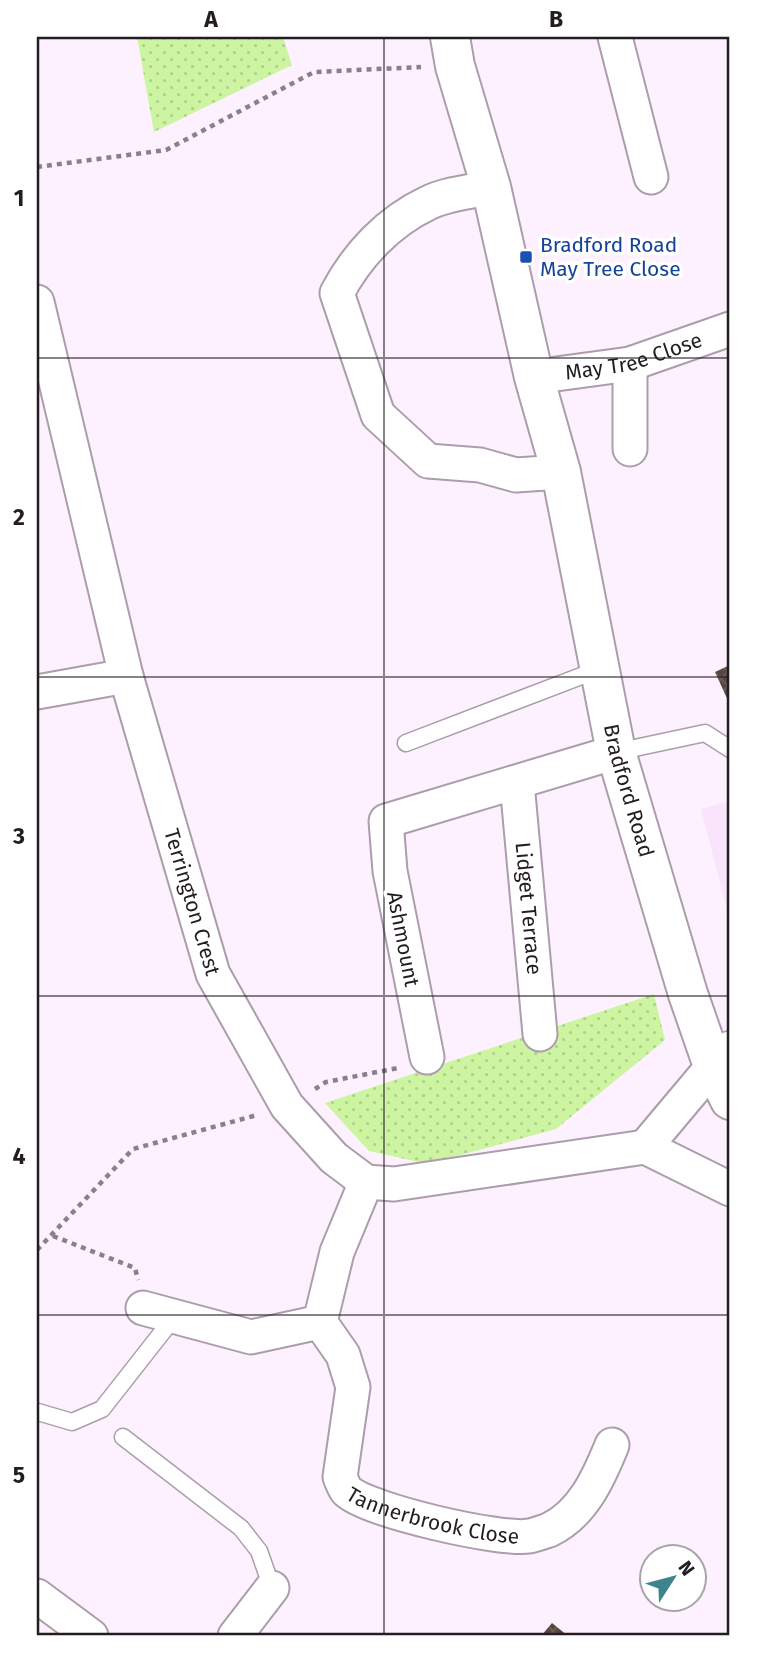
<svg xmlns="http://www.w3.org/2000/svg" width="767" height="1673" font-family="'Fira Sans',sans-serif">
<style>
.built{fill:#fae4fc}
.grass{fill:url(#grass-dots)}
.building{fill:url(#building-cross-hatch)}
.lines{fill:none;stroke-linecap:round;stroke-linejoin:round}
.service-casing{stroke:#ac9dad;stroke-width:19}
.minor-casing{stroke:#ac9dad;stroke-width:37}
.tertiary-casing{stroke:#ac9dad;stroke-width:42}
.path{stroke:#8a808a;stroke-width:4.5;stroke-dasharray:5 5;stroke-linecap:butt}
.service{stroke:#fff;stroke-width:16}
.minor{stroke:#fff;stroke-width:33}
.tertiary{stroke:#fff;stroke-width:38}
.grid{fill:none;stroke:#231d23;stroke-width:2;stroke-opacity:0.55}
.transit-dot{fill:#1a4fb4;stroke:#fff;stroke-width:2.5}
.labels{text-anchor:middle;stroke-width:7;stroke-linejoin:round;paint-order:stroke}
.transit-label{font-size:21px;fill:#164399;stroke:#fff;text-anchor:start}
.street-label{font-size:21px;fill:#231d23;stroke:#fff}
.neatline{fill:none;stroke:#231d23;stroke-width:2.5}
.grid-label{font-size:23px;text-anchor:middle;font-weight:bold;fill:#231d23}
</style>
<defs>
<pattern id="grass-dots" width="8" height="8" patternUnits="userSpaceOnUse" patternTransform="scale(1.75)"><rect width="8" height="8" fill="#ccf4a1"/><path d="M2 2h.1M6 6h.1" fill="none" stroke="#afd18a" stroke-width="1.8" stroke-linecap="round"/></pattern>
<pattern id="building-cross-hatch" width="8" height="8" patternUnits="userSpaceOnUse" patternTransform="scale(1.75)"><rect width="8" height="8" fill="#59463e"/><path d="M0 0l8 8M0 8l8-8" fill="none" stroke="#6d5d57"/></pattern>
</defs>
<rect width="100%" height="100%" fill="#fef1ff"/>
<path class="built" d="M730,801v120l-29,-112z"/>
<g class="grass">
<path d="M137,37h146l9,28 -138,67z"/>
<path d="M654,994l11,46 -109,89 -128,35 -59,-13 -44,-48z"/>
</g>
<g class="building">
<path d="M730,665v40l-15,-33z"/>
<path d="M552,1623l16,13h-27z"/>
</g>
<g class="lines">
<g class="service-casing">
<g id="service">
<path d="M406,743l191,-73"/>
<path d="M616,752l89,-19 25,16"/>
<path d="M706,1047l24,-8"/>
<path d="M38,1412l34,10 30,-13 73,-93"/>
<path d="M123,1437l118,91 18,23 13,37"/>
</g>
</g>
<g class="minor-casing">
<g id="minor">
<path d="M615,37l36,140"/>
<path d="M491,187c-20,5 -46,7 -63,16 -40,19 -71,52 -91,90l41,122 50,46 52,4 36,10 45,-3"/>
<path id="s1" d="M37,302l89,374 87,298 74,132 47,52 32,24 28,2 251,-37"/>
<path id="s2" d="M534,377l96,-13 100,-35"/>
<path d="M630,449v-85"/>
<path d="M37,692l89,-16"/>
<path id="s3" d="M517,783l23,251"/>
<path d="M427,1057l-37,-186 -4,-50 230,-69"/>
<path d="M713,1066l-68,81 85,42"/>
<path d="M143,1308l108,29 69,-15 17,-70 29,-70"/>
<path id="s4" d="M320,1322l23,33 10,32 -13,90c2,4 4,11 7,14 22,20 154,50 182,45 6,-1 14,-4 20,-6 34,-16 50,-53 63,-85"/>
<path d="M37,1596l54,40"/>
<path d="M235,1636l37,-48"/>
</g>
</g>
<g class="tertiary-casing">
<g id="tertiary">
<path id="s5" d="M450,37l5,29 36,121 43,190 27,95 55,280 72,242 25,72 17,34"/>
</g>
</g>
<g class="path">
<path d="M37,167l129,-17 148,-78 107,-5"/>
<path d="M315,1089l11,-7 72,-14"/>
<path d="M53,1236l82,32 3,12"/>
<path d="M37,1250l96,-101 124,-34"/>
</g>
<use href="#service" class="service"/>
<use href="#minor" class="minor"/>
<use href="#tertiary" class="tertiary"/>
</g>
<path class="grid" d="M384,37v1599M37,358h693M37,677h693M37,996h693M37,1315h693"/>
<rect class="transit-dot" x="519" y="250" width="14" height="14" rx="3.5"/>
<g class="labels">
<g class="transit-label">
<text x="540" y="252">Bradford Road<tspan x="540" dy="24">May Tree Close</tspan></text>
</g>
<g class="street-label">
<text dy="7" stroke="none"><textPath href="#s2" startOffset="102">May Tree Close</textPath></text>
<text dy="7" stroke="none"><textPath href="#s5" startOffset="775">Bradford Road</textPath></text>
<text dy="7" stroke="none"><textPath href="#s1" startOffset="620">Terrington Crest</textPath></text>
<text dy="7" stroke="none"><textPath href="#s3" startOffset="126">Lidget Terrace</textPath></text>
<text transform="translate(403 939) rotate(79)" y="7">Ashmount</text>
<text dy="7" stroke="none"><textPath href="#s4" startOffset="271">Tannerbrook Close</textPath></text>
</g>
</g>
<rect width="767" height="1673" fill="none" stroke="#ffffff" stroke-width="77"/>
<g transform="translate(673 1578) rotate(54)"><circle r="33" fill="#ffffff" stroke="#a7a5a7" stroke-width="2"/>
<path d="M0-5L12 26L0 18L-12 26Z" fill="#3d848c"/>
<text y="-10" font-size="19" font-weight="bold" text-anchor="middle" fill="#231d23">N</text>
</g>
<rect x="38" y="38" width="690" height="1596" class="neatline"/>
<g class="grid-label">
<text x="211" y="27">A</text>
<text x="556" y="27">B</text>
<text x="19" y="206">1</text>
<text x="19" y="525">2</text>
<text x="19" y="844">3</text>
<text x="19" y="1164">4</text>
<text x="19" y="1483">5</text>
</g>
</svg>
